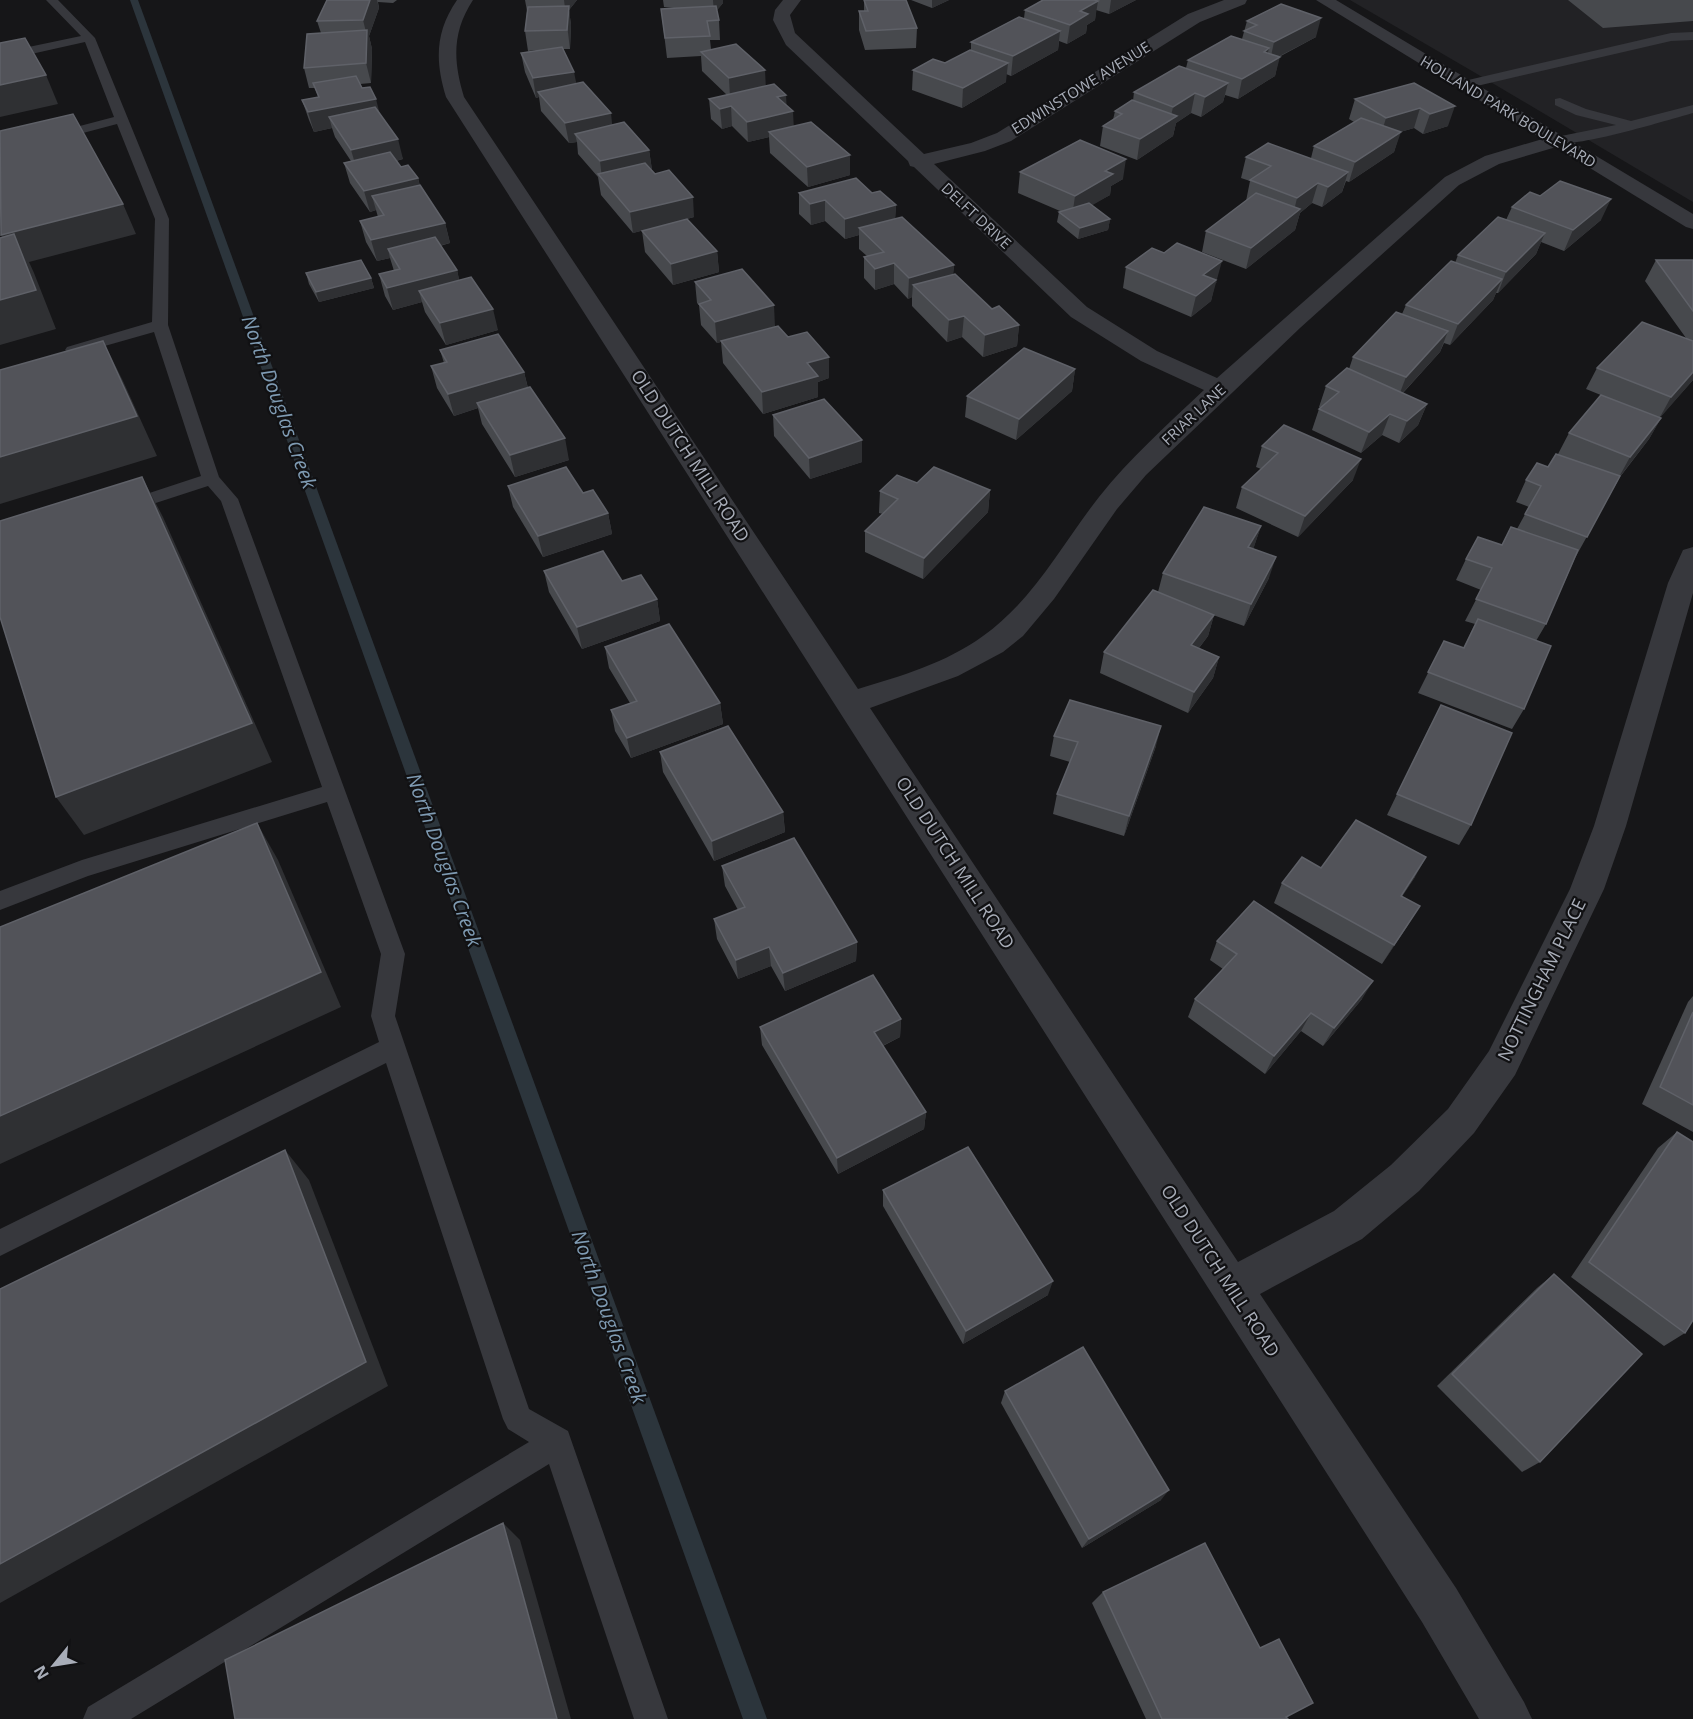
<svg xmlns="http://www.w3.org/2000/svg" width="1693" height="1719" font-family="'Open Sans',sans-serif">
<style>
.built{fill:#222225}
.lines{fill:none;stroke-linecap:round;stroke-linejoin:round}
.stream{fill:#2c353c;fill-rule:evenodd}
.service{fill:#37383d;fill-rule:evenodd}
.minor{fill:#37383d;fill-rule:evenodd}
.tertiary{fill:#37383d;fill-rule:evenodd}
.wall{fill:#47494d}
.shaded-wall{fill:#2f3033}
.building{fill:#525359;stroke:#5f6168;stroke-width:1.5}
.labels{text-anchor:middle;stroke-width:4.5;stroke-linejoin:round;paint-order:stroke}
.far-street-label{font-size:15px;fill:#a8adb8;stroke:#111113}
.street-label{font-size:18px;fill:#a8adb8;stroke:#111113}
.water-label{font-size:20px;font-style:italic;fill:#7f9bb3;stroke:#111113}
</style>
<rect width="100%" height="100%" fill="#161618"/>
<path class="built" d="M1350,0h343v202l-221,-131z"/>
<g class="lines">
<path class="stream" d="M130,0h8l629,1719h-24z"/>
<g class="service">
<path d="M46,0h12l37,38 74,181 -1,106 51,152 19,22 167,455 -10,62 134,393 39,22 100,288h-34l-85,-255 -418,255h-48l5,-12 441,-265 -21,-13 -5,-10 -117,-356 -386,193v-27l379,-187 -8,-26 10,-62 -54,-152 -239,74 -88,34v-19l82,-31 240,-73 -101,-286 -13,-15 -83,27 -9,-6 3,-4 82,-27 -47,-144 -81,23 -8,-5 2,-3 85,-25 3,-103 -38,-95 -117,31v-8l114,-30 -29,-75 -85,19v-8l81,-17z"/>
<path d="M1693,32v8l-22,1 -207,48 -6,-4 6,-4 207,-48z"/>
<path d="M1560,98l26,11 45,12 62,-16v8c-22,6 -131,40 -144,28l2,-3 65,-13 -40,-10 -21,-10v-6z"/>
</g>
<path class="minor" d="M457,0h16c-21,32 -20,61 -9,97l394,592c43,-13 88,-26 125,-53 50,-35 79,-92 116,-139 31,-39 69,-73 105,-107l-63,-29 -70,-44 -157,-150 -4,-1 -2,-5 -122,-116 -13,-25 2,-10 8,-10h18l-11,15 5,18 129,121 47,-11 26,-10 191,-119 36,-14h23l-2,4 -45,18 -189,119 -26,10 -51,13 153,143 70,44 60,27 228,-201 40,-21 71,-21 10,6 -3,4 -64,19 -40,21 -159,143 -154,147 -29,34 -63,90 -31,37 -20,16 -45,24 -88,32 368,554 96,-51 57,-46 57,-56 41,-58 81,-162 24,-63 74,-243 15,-33 10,-3v46l-67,233 -22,63 -89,186 -41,58 -55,58 -57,48 -102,55 196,294 68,114 8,17h-53l-57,-97 -976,-1525c-11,-36 -11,-65 11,-97z"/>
<path class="tertiary" d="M1316,0h20l357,214v15l-7,-2z"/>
</g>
<g class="wall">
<path d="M327,0h70l-4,3 -15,-1 1,6 -10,28 3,13 -1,34 -11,1 20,30 23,45 -7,2 5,6 17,11 2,8 25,37 5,20 -10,3 17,24 2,10 39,50 -52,15 -21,-33 -3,-10 -29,8 -8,-14 -6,-22 15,-3 -4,-13 -13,3 -11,-19 -6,-21 18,-4 -2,-7 -6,2 -20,-29 -6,-20 7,-2 -16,-24 -3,-9 -18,4 -5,-12 -7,-20 16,-3 -3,-9h-6l-5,-20 17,-35 -4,-12z"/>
<path d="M525,0h52l-8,10 2,15 -1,24h-7l13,34 36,42 37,25 3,20 42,47 -7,2 30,32 2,21 -46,13 -28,-33 -3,-21 40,-11 -49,13 -32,-38 -3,-18 -20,-23 -1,-12 -8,1 -28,-32 -2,-14 -3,1 -11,-26 -4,-19 16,-3 -9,1 -3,-20 2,-20z"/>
<path d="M663,0h60v3l-6,7 2,10 1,20h-10l1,9 54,37 21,19 7,21 57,49 -42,12 -38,-34 -1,-16 -21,5 -16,-16 -10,3 -11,-10 -2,-20 18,-4 -25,-24 -1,-15 -34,2 -6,-49 13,-1 -10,-1z"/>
<path d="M864,0l53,28 -1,20 -51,2 -6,-20v-19h5z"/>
<path d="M911,0h38l-17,8z"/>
<path d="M1043,0h93l-27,14 -13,-4 -1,10 -8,5 -1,8 -19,11 -8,-3 -1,9 -47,26 -5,-2v8l-44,26 -50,-18 1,-20 32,-7 26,-13v-8l53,-24 1,-8z"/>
<path d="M1568,0h125v21l-90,7z"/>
<path d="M1247,21l69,16 -37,20 -4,19 -37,23 -13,-4 -2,7 -22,15 -10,-4 -15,10 -3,13 -36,24 -37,-14 3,-20 10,-6 2,-9 18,-10 1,-9 52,-24 2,-8 54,-21z"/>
<path d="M1414,83l34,43 -25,8 -9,-6 -14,4 -6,20 -45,30 -3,-1 -4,11 -20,15 -10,-4 -12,10 -5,17 -49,39 -44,-17 4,-21 40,-30 4,-20 -9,-3 5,-21 65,1 3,-12 40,-24 -5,-3 6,-20z"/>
<path d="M1020,172l103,7 -12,7 -1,9 -19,10 19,14 -2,11 -30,9 -21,-17 2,-10 1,-1 -42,-18z"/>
<path d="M799,193h73l24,12 -1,13 59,47 -1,9 39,35 27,16 -2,21 -34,11 -21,-20 -15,5 -35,-36v-9l-4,2 -14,-15 -19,6 -11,-12v-21l3,-1 -8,-7v-14l-14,4 -20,-18 -14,4 -12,-11z"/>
<path d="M1512,207l89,13 -37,31 -23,-9 -5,12 -38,39h-2l-3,7 -43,45 -6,-2 -4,9 -37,41 24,11 -9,21 -19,18 -17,-8 -21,18 -49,-23 7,-21 1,-1 -1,-1 7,-21 23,-17 4,-12 49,-43 4,-9 49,-42 3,-8 48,-35z"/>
<path d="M1656,260h37v120l-33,37 1,1 -12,21 -29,38 -45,81 -29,66 -10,17 -12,68 -12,20 -94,-36 26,-52 19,7 12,-24 -10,-3 16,-31 -25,-10 10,-21 36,-14 15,-16 12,-22 -13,-5 10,-22 22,-13 10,-13 11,-21 44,-33 -27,-11 11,-21 89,-30 -41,-57z"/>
<path d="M1126,267l91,15 -2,1 -4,18 -20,16 -68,-29z"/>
<path d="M306,273l65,5 3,10 -55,14 -10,-18z"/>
<path d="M695,282l80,44 54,52 -11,4v15l-55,17 -40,-51 -2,-21 -4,1 -16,-18 -2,-20 -2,-2z"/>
<path d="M440,350l84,22 4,16 41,72 -54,17 -33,-53 -4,-16 -24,8 -17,-28 -6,-22 13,-3z"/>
<path d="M1075,369l-3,22 -56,49 -51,-23 2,-21z"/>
<path d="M773,415l89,25v22l-52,17 -36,-43z"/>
<path d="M1262,446l91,34 -55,57 -62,-29 6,-21 19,-18 -5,-2z"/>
<path d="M508,486l75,7 25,20 4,21 -69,23 -30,-50z"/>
<path d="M990,490l-2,22 -65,67 -58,-27v-21l18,-17 -4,-1 1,-22z"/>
<path d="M1261,526l-8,23 16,29 -25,48 -31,-11h1l-6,21 -9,12 20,9 -6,21 -25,35 -88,-40 4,-21 54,-60 5,-19z"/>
<path d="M544,571l78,10 35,18 3,22 -78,28 -33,-57z"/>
<path d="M605,647l115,56 3,21 -92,34 -16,-27 -4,-21 19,-7 -21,-35z"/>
<path d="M1430,726l41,99 -12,20 -72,-30z"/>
<path d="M1054,736l102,10 -32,90 -71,-22 4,-20 13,-32 -20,-6z"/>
<path d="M660,752l123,60 2,20 -71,29 -51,-89z"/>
<path d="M722,866l135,76 -1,19 -71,30 -14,-25 -33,13 -21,-40 -3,-20 24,-9 -13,-24z"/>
<path d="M1321,868l94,9 -13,19 6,29 -26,39 -108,-61 8,-20z"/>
<path d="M1217,941l145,58 -39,47 -22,-15 -36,43 -77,-57 7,-18 28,-30 -13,-9z"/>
<path d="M1693,996v136l-51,-28 46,-102z"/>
<path d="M901,1019l-1,18 -17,9 43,66 -2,17 -86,45 -76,-129 -2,-18z"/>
<path d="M1677,1132l8,201 -21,13 -93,-69 87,-129z"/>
<path d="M883,1190l165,105 -85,49 -80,-138z"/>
<path d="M1554,1274l-14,188 -18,10 -85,-86 100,-98z"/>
<path d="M1005,1391l156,109 -79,48 -81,-145z"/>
<path d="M1103,1592l183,125 2,2h-142l-54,-116z"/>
</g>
<g class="shaded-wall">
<path d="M370,0h7l2,8 -10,28 3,13 -1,34 -5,-20 1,-27 -4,-16z"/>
<path d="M564,0h13l-8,10 2,15 -1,24z"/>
<path d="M713,0h10v3l-9,11z"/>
<path d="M932,0h17l-17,8z"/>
<path d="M1111,0h25l-27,14z"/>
<path d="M1098,1l-3,19 -8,5 -1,8 -19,11 3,-19 10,-14z"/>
<path d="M1321,18l-5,19 -46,24 4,-19z"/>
<path d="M1060,31l-2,19 -47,26 2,-20z"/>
<path d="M1269,48l-4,18 15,-9 -5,19 -37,23 4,-20 22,-27z"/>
<path d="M1008,63l-2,19 -44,26 1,-20z"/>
<path d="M765,70l1,20 -36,8 -1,-20z"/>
<path d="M574,72l4,20h-40l1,5 -3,1 -3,-20z"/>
<path d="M46,75l12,29 -58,13v-32z"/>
<path d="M1228,83l-5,19 -22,15 4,-20z"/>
<path d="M1195,93l-4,20 -15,10 -3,13 -36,24 3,-21 30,-18 3,-14z"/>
<path d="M786,95l1,17 6,-1 1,20 -25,1v5l-21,5 -1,-20 30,-25z"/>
<path d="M376,99l5,20 -52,-2 3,11 -18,4 -6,-20z"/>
<path d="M731,106l1,20 -10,3 -2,-20z"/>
<path d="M1455,106l-7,20 -25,8 7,-20z"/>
<path d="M1420,108l-6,20 -34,10 6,-20z"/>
<path d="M611,113l2,20 -38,1 2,8 -8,1 -4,-20z"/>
<path d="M1401,132l-7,20 -45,30 6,-20z"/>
<path d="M398,139l5,20 -46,11 -6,-20z"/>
<path d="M649,150l3,20 -50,9 -2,-18z"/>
<path d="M850,155v20l-42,12 -1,-20z"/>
<path d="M1126,159l-3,20 -12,7 -1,9 -38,22 3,-21 30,-25z"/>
<path d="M1348,172l-6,20 -20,15 6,-20z"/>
<path d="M418,178l5,21 -51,-3 4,14 -6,2 -6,-21z"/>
<path d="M1318,183l-6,20 -12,10 -5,17 -49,39 5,-21 42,-33 4,-17z"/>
<path d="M693,197l1,20 -61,16 -3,-21z"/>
<path d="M1611,199l-10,21 -37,31 9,-21z"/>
<path d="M825,200v21l-14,4 -1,-21z"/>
<path d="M123,204l13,30 -107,28 5,11 22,56 -56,16v-45l16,-34 -15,-31z"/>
<path d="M896,205l-1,20 -36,3v7l-14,4v-20z"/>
<path d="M1110,219l-2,11 -30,9 2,-11z"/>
<path d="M445,223l5,20 -57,14 -5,-8 2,9 -13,3 -6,-21z"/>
<path d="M1545,233l-9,21 -38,39 8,-21z"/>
<path d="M717,251l2,21 -46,13 -2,-21z"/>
<path d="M1222,261l-11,40 -20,16 5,-21 7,-21z"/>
<path d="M894,263v21l-19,6v-21z"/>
<path d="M954,265l-2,21 -39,-1 -1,12 -4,2 1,-21z"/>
<path d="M457,270l5,21h-43l3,11 -29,8 -6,-22z"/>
<path d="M371,278l3,10 -55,14 -3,-10z"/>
<path d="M1502,279l-9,21 -43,45 8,-21z"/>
<path d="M774,305l1,22 -58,16 -2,-21z"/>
<path d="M493,309l5,21 -52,15 -6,-22z"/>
<path d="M964,316l-2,21 -15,5 2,-22z"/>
<path d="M1019,325l-2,21 -34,11 2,-22z"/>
<path d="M1448,331l-8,21 -42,46 8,-21z"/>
<path d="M103,341l20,40 34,75 -157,48v-47z"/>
<path d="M829,357v21l-11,4v15l-55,17 -1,-22 45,-29z"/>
<path d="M1075,369l-3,22 -56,49 3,-21z"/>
<path d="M524,372l5,21 -52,10 1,5 -24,8 -6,-22z"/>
<path d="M1693,372v8l-34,39 12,-22z"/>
<path d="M1427,404l-9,21 -19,18 8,-22z"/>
<path d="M1390,414l-8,21 -21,18 8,-21z"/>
<path d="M1661,418l-12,21 -31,40 12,-22z"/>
<path d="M565,438l4,22 -54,17 -5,-22z"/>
<path d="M862,440v22l-52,17 -1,-21z"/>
<path d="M1361,459l-8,21 -55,57 7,-21z"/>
<path d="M142,477l21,40 109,245 -188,73 -28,-38z"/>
<path d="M990,490l-2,22 -65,67 1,-21z"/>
<path d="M608,513l4,21 -69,23 -5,-21z"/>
<path d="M1261,526l-7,21 -12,21 6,-21z"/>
<path d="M1276,557l-7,21 -25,48 7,-22z"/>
<path d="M657,599l3,22 -78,28 -5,-22z"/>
<path d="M1214,615l-6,21 -23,30 6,-21z"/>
<path d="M1219,657l-6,21 -25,35 6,-21z"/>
<path d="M720,703l3,21 -92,34 -4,-20z"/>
<path d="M1161,726l-5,20 -32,90 5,-20z"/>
<path d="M783,812l2,20 -71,29 -2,-20z"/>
<path d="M257,823l21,37 63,147 -341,157v-48z"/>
<path d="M1426,857l-11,20 -25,38 11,-19z"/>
<path d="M1420,906l-12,19 -26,39 12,-19z"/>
<path d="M857,942l-1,19 -71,30 -2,-18z"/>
<path d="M769,947l2,19 -33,13 -2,-19z"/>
<path d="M1373,981l-11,18 -39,47 11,-18z"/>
<path d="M1311,1013l-10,18 -36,43 9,-18z"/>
<path d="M901,1019l-1,18 -26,13v-18z"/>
<path d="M926,1112l-2,17 -86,45 -1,-16z"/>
<path d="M285,1150l24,30 79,206 -388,217v-39z"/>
<path d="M1053,1281l-5,14 -85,49 3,-13z"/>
<path d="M1169,1490l-8,10 -79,48 7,-9z"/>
<path d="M503,1523l17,17 51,179h-14z"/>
</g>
<g class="building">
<path d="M327,0h43l-7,20 -46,1z"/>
<path d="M864,0h42l11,28 -51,3 -7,-20h9z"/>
<path d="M1043,0h51l4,1 -18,10 8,3 -18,11 -45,-15z"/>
<path d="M1281,4l40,14 -47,24 -30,-11 13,-6 -10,-4z"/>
<path d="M569,6l-2,24 -42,1 3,-24z"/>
<path d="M716,6l3,14 -12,1 3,15 -45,2 -4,-29z"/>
<path d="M1019,17l41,14 -47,25 -42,-14z"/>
<path d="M367,30l-1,33 -62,5 3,-34z"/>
<path d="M1231,36l38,12 -5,4 16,5 -38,22 -54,-19z"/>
<path d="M25,38l21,37 -46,10v-42z"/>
<path d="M736,44l29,26 -36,8 -28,-26z"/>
<path d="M562,47l12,25 -41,6 -12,-25z"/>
<path d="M970,50l38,13 -45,25 -50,-18 20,-11 12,4z"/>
<path d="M1179,66l49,17 -23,14 -10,-4 -22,14 -39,-15z"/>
<path d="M356,76l6,12 8,-1 6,12 -68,13 -6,-12 17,-3 -6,-14z"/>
<path d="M583,82l28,31 -46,10 -27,-31z"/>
<path d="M1414,83l41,23 -25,8 -10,-6 -34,10 -31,-19z"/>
<path d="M774,84l12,11 -9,2 16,14 -46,11 -16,-16 -11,3 -11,-10z"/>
<path d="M1132,100l45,16 -37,23 -37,-13 19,-12 -7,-3z"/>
<path d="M375,107l23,32 -47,11 -22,-33z"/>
<path d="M73,114l50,90 -122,31 -1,-104z"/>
<path d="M1361,118l40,14 -46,30 -41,-16z"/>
<path d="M624,122l25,28 -49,11 -25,-27z"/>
<path d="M811,122l39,33 -43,12 -38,-35z"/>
<path d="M1080,140l46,19 -21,12 8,3 -38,22 -55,-24z"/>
<path d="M1268,143l80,29 -20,15 -10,-4 -21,15 -47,-18 21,-14 -25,-9z"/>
<path d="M390,152l11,15 7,-2 10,13 -54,13 -20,-28z"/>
<path d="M645,163l10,11 14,-4 24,27 -63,15 -32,-38z"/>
<path d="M856,178l16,15 8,-2 16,14 -51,14 -20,-19 -15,4 -11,-11z"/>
<path d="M1560,181l51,18 -38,31 -61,-23 18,-15 10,4z"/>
<path d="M420,185l25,38 -74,17 -11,-19 24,-6 -12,-19z"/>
<path d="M1256,193l44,16 -49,39 -45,-17z"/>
<path d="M1089,203l21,16 -30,9 -21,-16z"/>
<path d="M902,217l52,48 -45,13 -15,-15 -19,6 -11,-12 20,-5 -25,-24z"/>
<path d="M1498,217l47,16 -39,39 -48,-17z"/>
<path d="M687,219l30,32 -46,13 -29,-33z"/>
<path d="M14,234l22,56 -36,10v-62z"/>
<path d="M435,237l22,33 -70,18 -8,-14 21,-5 -12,-20z"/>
<path d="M1177,243l45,18 -19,14 13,5 -20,16 -70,-29 26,-19 12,5z"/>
<path d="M361,260l10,18 -55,14 -10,-19z"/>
<path d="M1656,260h37v51z"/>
<path d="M1451,261l51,18 -44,45 -52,-19z"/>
<path d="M742,269l32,36 -59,17 -16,-18 12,-4 -16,-18z"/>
<path d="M955,274l37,35 7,-3 20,19 -34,10 -21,-19 -15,4 -36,-35z"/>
<path d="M471,277l22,32 -53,14 -21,-32z"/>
<path d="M1396,312l52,19 -42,46 -53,-20z"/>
<path d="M1642,322l51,19v31l-22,25 -74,-29z"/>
<path d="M778,326l10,11 19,-5 22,25 -22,6 11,13 -56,16 -41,-51z"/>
<path d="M498,334l26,38 -76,22 -17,-28 16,-4 -7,-12z"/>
<path d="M103,341l34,75 -137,41v-87z"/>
<path d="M1024,348l51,21 -56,50 -52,-23z"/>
<path d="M1347,368l80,36 -20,17 -17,-7 -21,18 -50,-23 20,-17 -13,-6z"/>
<path d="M530,387l35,51 -55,17 -33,-52z"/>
<path d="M1601,395l60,23 -31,39 -61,-24z"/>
<path d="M824,399l38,41 -53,18 -36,-43z"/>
<path d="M1284,425l77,34 -56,57 -63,-29 36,-34 -16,-7z"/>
<path d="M1556,454l64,22 -33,61 -62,-23 16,-28 -15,-6 11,-17 11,4z"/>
<path d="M566,467l17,26 10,-3 15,23 -70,23 -30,-50z"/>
<path d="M934,467l56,23 -66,68 -59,-27 33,-32 -18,-8 17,-16 20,8z"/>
<path d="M142,477l110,246 -196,74 -56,-180v-96z"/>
<path d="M1204,507l57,19 -13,21 28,10 -25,47 -88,-31z"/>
<path d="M1511,527l67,23 -32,74 -70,-25 16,-31 -26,-9 12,-22 24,8z"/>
<path d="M603,551l19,30 19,-6 16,24 -80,28 -33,-56z"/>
<path d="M1153,590l61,25 -23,30 28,12 -25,35 -90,-40z"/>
<path d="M1478,619l73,27 -27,63 -96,-37 16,-31 20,7z"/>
<path d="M669,624l51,79 -93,35 -16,-28 26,-9 -32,-54z"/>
<path d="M1070,700l91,26 -32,90 -72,-22 21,-52 -24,-6z"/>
<path d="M1441,705l71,28 -41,92 -74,-31z"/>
<path d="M728,726l55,86 -71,29 -52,-89z"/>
<path d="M1356,820l70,37 -25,39 19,10 -26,39 -112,-62 20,-26 19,11z"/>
<path d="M257,823l64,149 -321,144v-189z"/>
<path d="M794,838l63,104 -74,31 -14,-26 -33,13 -22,-41 31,-12 -23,-41z"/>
<path d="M1254,901l119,80 -39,47 -23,-15 -37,43 -79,-57 42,-45 -20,-13z"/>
<path d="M873,975l28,44 -27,13 52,80 -89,46 -77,-131z"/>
<path d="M1693,1012v93l-33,-18z"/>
<path d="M1677,1132l16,10v178l-8,13 -96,-71z"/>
<path d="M968,1147l85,134 -87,50 -83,-141z"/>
<path d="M285,1150l81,212 -366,202v-275z"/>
<path d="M1554,1274l88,80 -102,108 -88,-88z"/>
<path d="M1083,1347l86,143 -80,49 -84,-148z"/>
<path d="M503,1523l54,196h-322l-10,-59z"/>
<path d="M1205,1543l55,105 19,-9 34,64 -27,14 2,2h-126l-59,-127z"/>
</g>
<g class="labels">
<g class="far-street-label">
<text transform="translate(1081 88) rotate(-32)" y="5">EDWINSTOWE AVENUE</text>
<text transform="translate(1508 112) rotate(31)" y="5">HOLLAND PARK BOULEVARD</text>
<text transform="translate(976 216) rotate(43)" y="5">DELFT DRIVE</text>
<text transform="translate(1194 415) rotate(-43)" y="5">FRIAR LANE</text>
</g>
<g class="street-label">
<text transform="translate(690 456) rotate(57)" y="6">OLD DUTCH MILL ROAD</text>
<text transform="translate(955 863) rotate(57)" y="6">OLD DUTCH MILL ROAD</text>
<text transform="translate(1542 980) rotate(-64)" y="6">NOTTINGHAM PLACE</text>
<text transform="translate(1220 1271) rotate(57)" y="6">OLD DUTCH MILL ROAD</text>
</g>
<g class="water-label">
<text transform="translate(279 402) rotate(70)" y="7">North Douglas Creek</text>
<text transform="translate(444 860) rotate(70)" y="7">North Douglas Creek</text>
<text transform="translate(609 1317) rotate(70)" y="7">North Douglas Creek</text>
</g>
</g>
<g transform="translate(54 1665) rotate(240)" stroke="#111113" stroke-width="4.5" paint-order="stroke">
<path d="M0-4.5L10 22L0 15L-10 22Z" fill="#a8adb8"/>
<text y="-9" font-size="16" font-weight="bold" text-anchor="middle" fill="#a8adb8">N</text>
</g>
</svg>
